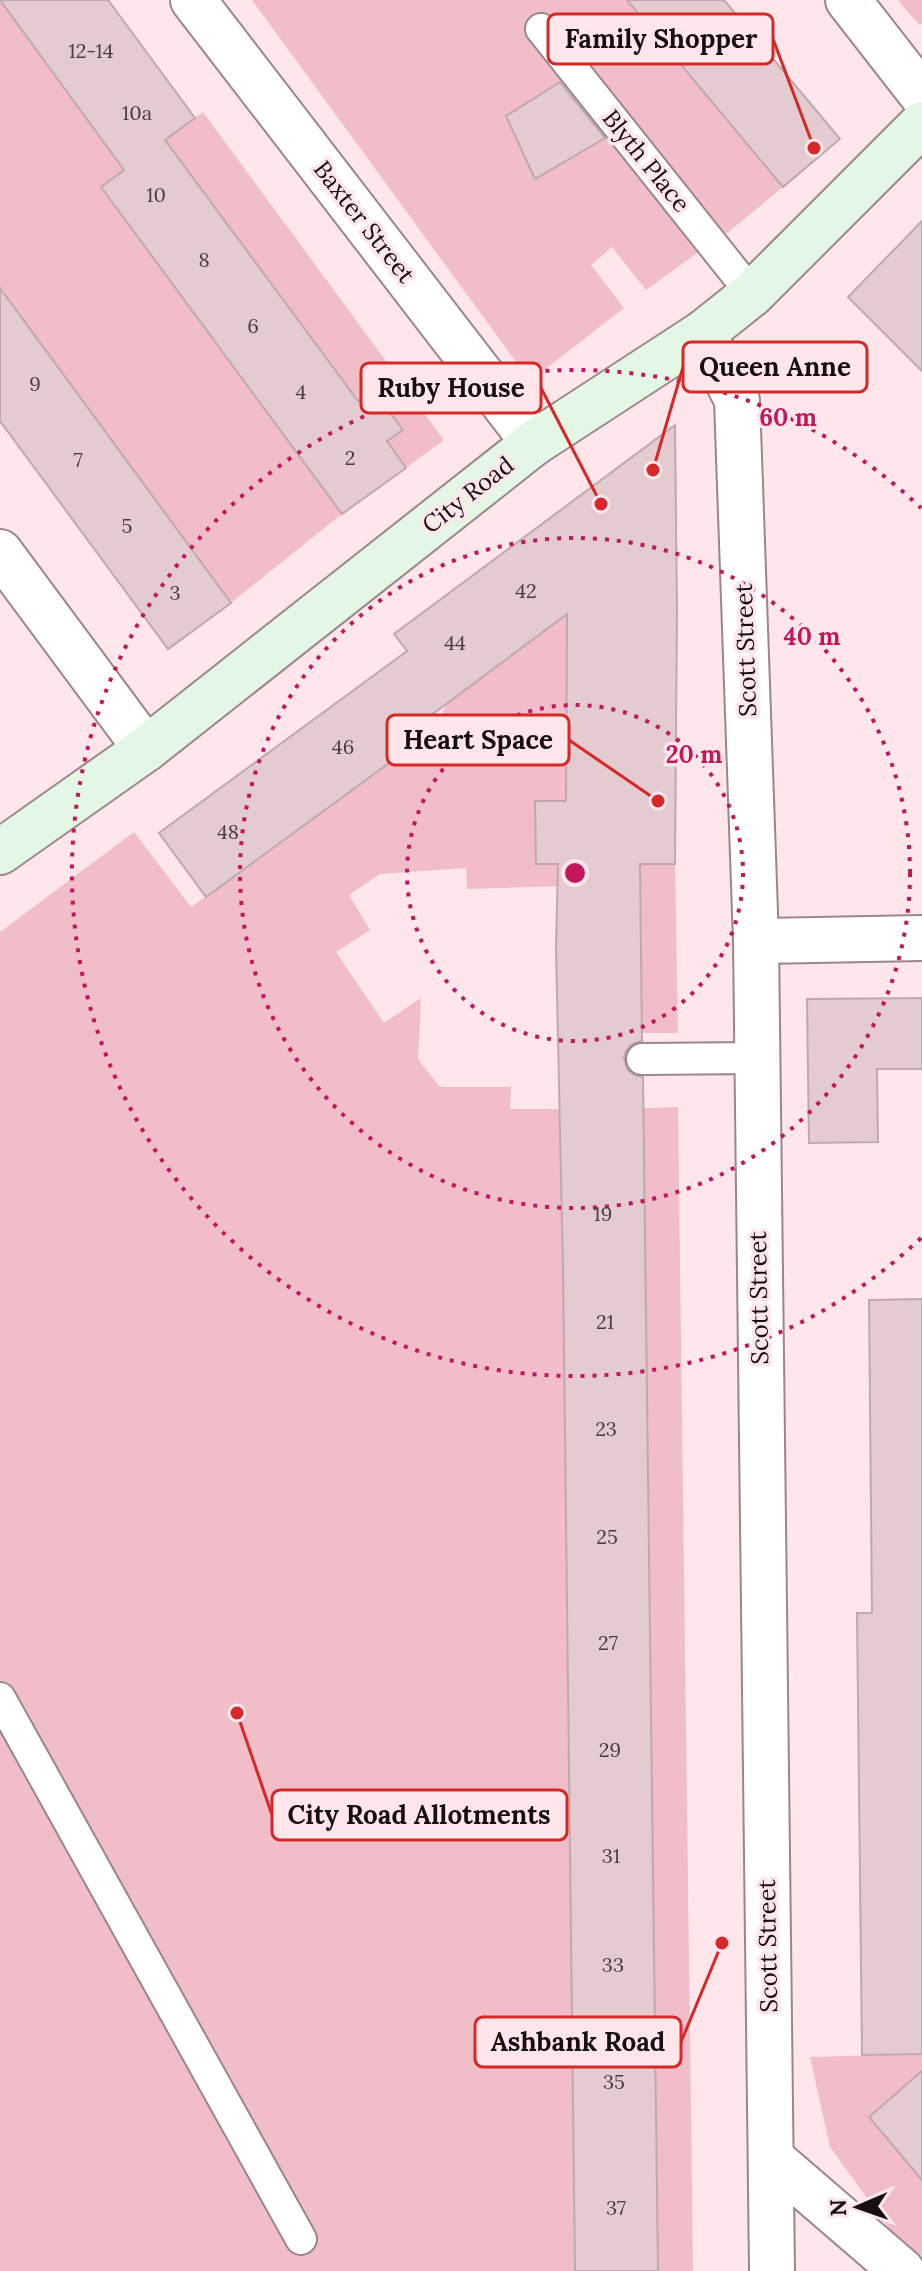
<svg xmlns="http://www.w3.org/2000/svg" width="922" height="2271" font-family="Lora,serif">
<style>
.green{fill:#f1bdc9}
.building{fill:#e3cbd0;stroke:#c0a9ae;stroke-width:2}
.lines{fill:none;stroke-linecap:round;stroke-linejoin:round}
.lane-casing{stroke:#9b868a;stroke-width:34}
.street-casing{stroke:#9b868a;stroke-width:48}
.secondary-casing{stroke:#9b868a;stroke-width:48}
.lane{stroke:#fff;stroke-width:30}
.street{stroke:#fff;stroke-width:44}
.secondary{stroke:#e4f7e5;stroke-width:44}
.ring{fill:none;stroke:#c2185b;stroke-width:4;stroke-dasharray:4 8}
.labels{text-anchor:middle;stroke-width:7;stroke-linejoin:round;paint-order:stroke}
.number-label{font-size:20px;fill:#493d40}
.street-label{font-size:24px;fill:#160e10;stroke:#fee6eb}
.centre{fill:#c2185b;stroke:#fee6eb;stroke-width:4}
.ring-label{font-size:24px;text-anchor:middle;font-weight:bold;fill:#c2185b;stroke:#fee6eb;stroke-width:7;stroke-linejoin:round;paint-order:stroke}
.leader{fill:none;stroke:#d62828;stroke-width:3}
.callout-dot{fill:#d62828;stroke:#fee6eb;stroke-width:3}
.callout{fill:#fee6eb;stroke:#d62828;stroke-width:3}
.callout-label{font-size:26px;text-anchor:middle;font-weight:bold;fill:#160e10}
</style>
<rect width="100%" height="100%" fill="#fee6eb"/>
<g class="green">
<path d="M252,0h375l156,187 -57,47 -182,-215 -17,15 37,45 -58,37 29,62 76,-44 92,115 -57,41 -34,-43 -21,18 33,43 -94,73z"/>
<path d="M898,0h24v24l-3,1z"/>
<path d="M0,1l124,169 -22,17 240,327 -111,89 -231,-315z"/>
<path d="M203,112l241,328 -38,28 -19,-27 16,-11 -30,-40 -16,11 -192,-261z"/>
<path d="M586,600l-20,201h-31l1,62 139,1 3,169h-36l-2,-149 -173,5 -1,-21 -86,6 -31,21 21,35 -34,22 48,71 37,-25 -3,61 22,28h71l-1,22h51l14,1162h-575v-1339l134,-100 57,75 246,-179 9,-24z"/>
<path d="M678,1107l15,1164h-35l-15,-1163z"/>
<path d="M922,2054v202l-26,-18 -66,-91 -20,-90z"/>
</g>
<g class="building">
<path d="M0,0h108l87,118 -30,22 193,261 15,-11 30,40 -16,11 19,27 -64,46 -241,-327 23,-17z"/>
<path d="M627,0h97l116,139 -57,48z"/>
<path d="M560,82l45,56 -70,41 -29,-63z"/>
<path d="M922,221v150l-74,-74z"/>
<path d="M0,288l231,315 -63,46 -168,-228z"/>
<path d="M675,425l2,184 -2,255h-35l2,177 -10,3 -6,7 -2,7 3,11 7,6 9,2 15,1194h-83l-12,-1002 -7,-321 2,-84h-22l-1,-63h31l1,-187 -138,103 8,11 -231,169 -47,-64 248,-182 -13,-17z"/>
<path d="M922,998v71h-45l1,73 -69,1 -2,-144z"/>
<path d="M922,1299v755l-60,1 -5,-442h15l-3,-313z"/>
<path d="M922,2071v109l-53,-63z"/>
</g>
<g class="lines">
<g class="lane-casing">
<g id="lane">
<path d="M541,29l211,265"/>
<path d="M642,1059l114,-1"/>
<path d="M0,1698l301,541"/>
</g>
</g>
<g class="street-casing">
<g id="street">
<path d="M193,0l341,443"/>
<path d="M848,0l74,95"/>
<path d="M703,333l34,67 19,541 16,1330"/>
<path d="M0,552l146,197"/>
<path d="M756,941l166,-3"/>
<path d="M771,2158l131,113"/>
</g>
</g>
<g class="secondary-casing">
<path id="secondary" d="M0,852l146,-103 388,-306 169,-110 49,-39 170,-170"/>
</g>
<use href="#lane" class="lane"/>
<use href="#street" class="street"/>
<use href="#secondary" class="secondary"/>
</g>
<g class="ring">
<circle cx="575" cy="873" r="168"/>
<circle cx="575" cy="873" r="335"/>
<path d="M921 1238A503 503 0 1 1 921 508"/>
</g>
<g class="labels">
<g class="number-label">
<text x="91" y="58">12-14</text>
<text x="137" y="120">10a</text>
<text x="156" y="202">10</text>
<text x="204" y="267">8</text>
<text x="253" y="333">6</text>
<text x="35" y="391">9</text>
<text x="301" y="399">4</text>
<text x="350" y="465">2</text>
<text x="78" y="467">7</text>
<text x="127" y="533">5</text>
<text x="526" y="598">42</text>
<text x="175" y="600">3</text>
<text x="455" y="650">44</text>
<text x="343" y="754">46</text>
<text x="228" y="839">48</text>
<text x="603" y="1221">19</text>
<text x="605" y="1329">21</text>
<text x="606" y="1436">23</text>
<text x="607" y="1544">25</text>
<text x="608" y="1650">27</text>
<text x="610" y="1757">29</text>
<text x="611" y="1863">31</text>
<text x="613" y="1972">33</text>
<text x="614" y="2089">35</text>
<text x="616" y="2215">37</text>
</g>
<g class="street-label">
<text transform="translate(646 161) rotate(51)" y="8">Blyth Place</text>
<text transform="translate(364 222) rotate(52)" y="8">Baxter Street</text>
<text transform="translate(468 495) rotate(-38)" y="8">City Road</text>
<text transform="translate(746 650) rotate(-92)" y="8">Scott Street</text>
<text transform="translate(759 1298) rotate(-91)" y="8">Scott Street</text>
<text transform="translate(768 1946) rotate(-91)" y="8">Scott Street</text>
</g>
</g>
<circle cx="575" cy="873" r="12" class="centre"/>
<g class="ring-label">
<text x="788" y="426">60 m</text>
<text x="812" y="645">40 m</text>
<text x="694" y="763">20 m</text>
</g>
<path class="leader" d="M814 148L773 39M653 470L683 367M601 504L541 388M658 801L569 740M237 1713L272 1815M722 1943L681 2042"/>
<g class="callout-dot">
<circle cx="814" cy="148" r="8"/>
<circle cx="653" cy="470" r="8"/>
<circle cx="601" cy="504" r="8"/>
<circle cx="658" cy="801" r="8"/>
<circle cx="237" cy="1713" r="8"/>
<circle cx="722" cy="1943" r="8"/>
</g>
<g class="callout">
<rect x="548" y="14" width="225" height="50" rx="8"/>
<rect x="683" y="342" width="184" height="50" rx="8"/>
<rect x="361" y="363" width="180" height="50" rx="8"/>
<rect x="387" y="715" width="182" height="50" rx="8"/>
<rect x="272" y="1790" width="295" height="50" rx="8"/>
<rect x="475" y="2017" width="206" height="50" rx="8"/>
</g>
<g class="callout-label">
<text x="661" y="48">Family Shopper</text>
<text x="775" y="376">Queen Anne</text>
<text x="451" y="397">Ruby House</text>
<text x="478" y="749">Heart Space</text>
<text x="419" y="1824">City Road Allotments</text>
<text x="578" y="2051">Ashbank Road</text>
</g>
<g transform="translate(858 2207) rotate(268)" stroke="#fee6eb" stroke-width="6" paint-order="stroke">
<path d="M0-6L14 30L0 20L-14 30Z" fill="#160e10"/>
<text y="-12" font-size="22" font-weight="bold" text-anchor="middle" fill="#160e10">N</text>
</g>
</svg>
